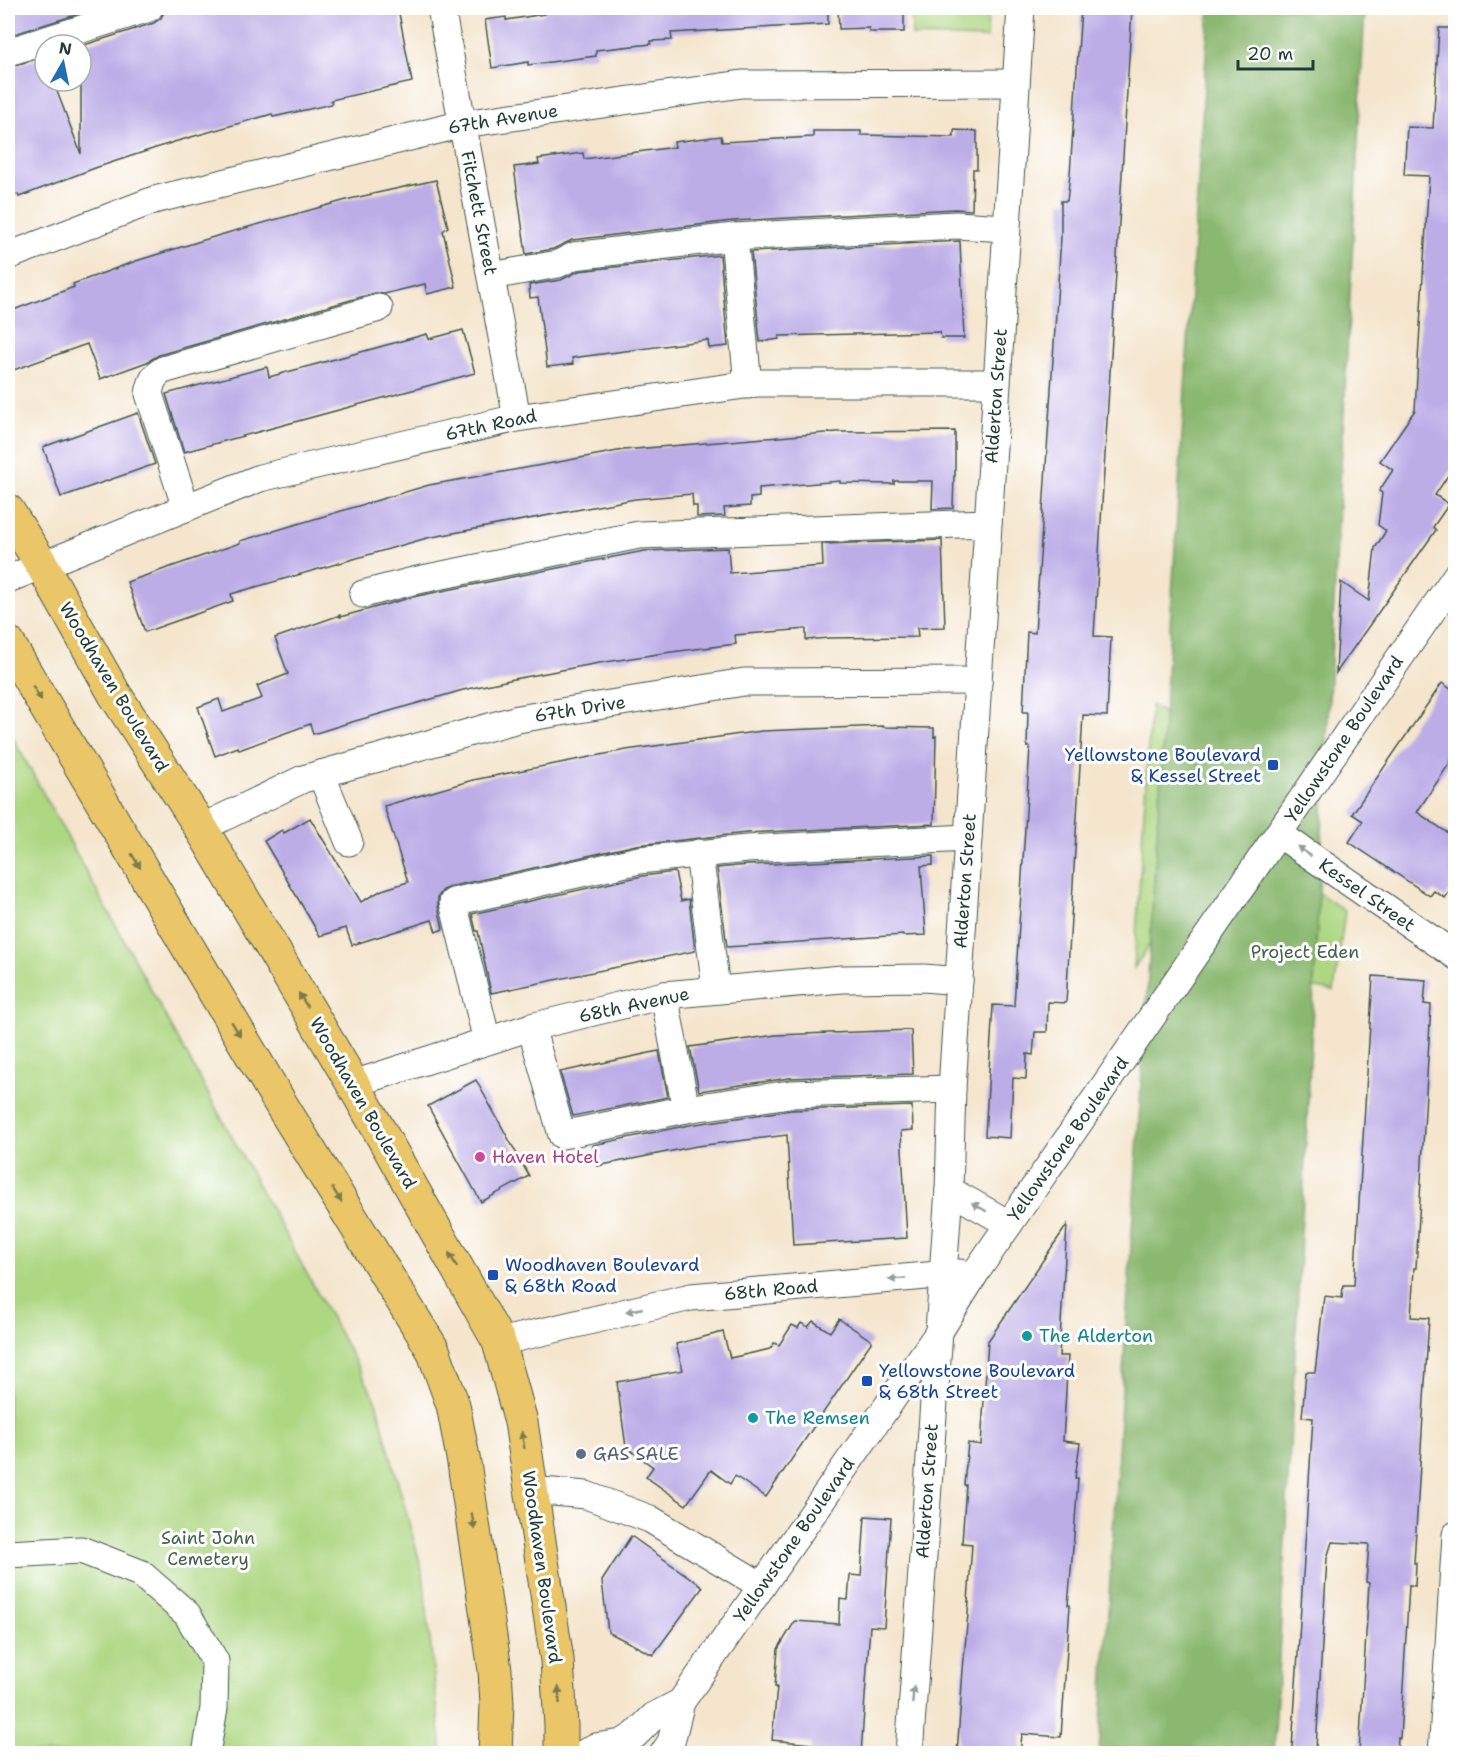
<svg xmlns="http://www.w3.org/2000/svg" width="1463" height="1761" font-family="'Shantell Sans',sans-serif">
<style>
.green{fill:#aed782;stroke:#668a5b;stroke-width:1.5}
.forest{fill:#8ab870;stroke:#547a52;stroke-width:1.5}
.building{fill:#bcade7}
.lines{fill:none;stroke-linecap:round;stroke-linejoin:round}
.minor-casing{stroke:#3f564b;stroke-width:29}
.major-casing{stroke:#3f564b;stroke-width:35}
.minor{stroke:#fff;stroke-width:27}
.major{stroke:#eac669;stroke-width:33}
.oneway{fill:#7a7b4c}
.oneway2{fill:#8f9e9a}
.transit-dot{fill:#1a4fb4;stroke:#fff;stroke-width:2}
.hotel-dot{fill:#d1479c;stroke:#fff;stroke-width:2}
.culture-dot{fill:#0f9aa8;stroke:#fff;stroke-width:2}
.service-dot{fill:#5c6f8a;stroke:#fff;stroke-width:2}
.labels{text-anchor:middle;stroke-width:6;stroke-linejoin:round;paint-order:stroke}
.street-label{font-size:18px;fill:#1f3d34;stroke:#fff}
.transit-label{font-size:18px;fill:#164399;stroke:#fff;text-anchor:start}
.park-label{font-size:18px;fill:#436448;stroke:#fff}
.hotel-label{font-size:18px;fill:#b23c85;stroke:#fff;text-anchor:start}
.culture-label{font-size:18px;fill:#0d838f;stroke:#fff;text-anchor:start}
.service-label{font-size:18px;fill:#4e5e75;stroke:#fff;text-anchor:start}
</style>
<rect width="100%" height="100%" fill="#fff"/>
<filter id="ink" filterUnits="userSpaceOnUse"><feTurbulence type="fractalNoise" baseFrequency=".0167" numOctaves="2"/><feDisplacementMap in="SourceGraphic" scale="12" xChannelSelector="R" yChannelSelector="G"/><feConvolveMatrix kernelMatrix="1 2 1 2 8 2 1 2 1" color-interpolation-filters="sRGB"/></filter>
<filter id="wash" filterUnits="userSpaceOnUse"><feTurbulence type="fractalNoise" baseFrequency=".008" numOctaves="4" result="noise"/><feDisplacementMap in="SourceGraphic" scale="24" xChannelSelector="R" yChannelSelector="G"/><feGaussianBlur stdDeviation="1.35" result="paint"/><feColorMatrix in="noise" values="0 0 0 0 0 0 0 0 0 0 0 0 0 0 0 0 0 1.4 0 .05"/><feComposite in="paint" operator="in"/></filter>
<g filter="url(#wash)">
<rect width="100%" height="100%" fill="#f4e5cc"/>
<g class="green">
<path d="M912,8h76l-1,30 -75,-2z"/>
<path d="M1151,705l113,69 -130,194z"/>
<path d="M8,729l367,669 48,176 19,179h-434z"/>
<path d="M1302,881l43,30 -11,80 -80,-13z"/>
</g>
<path class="forest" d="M1209,8h156l-91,1745 -175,1z"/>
<g id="blocks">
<g class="building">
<path d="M8,8h90l-90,28z"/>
<path d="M164,8h21l2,6 24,-6h187l14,74 -81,18 1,4 -59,13 -1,-3 -98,28 -79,26 -76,29 -1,-3 -10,4v-131l36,-10 1,24h8l28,73v-108l73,-23 7,-5 3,-6z"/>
<path d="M565,8h263v16l-157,9 1,7 -21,1v3l-55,6v6l-68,9v-3l-36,6 -7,-48 21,-3v3l38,-6v-4z"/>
<path d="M838,8h66v24h-35v-4l-30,1z"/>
<path d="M1081,8h51l-38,628 17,1 -4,79 -24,-1 -17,288 -18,-1 -1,30h-12l-2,23 -6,-1 -1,25 -13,-1 -3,60 -25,-2 8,-131 21,1 16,-259h-3l1,-35h-5l4,-80 8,1 26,-396v-36h6l3,-27z"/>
<path d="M1439,28h16v437l-20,30 14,9 -16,23 3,3 -100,143 5,-91 28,19 6,-53 11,-17 -8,-6 4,-32 -3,-2 14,-21 -13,-9 35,-51 14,-234 -25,-1 3,-48 26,1z"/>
<path d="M954,130l23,1v38h-4l-1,41 -17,-1 -223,12 -160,19 -19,9 -27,5 -12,-87 25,-3 -1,-5 45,-6 1,6 91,-12 -1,-5 47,-6 1,6 91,-5v-6h48v4l93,2z"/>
<path d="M436,180l12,47 -5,4 13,56 -29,7 -2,-10 -41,10 -9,-1 -216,62 -12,7 -47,17 -13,-35 -79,28v-60l66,-25 -1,-3 63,-23 84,-26 130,-36z"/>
<path d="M960,241l4,97h-23l-1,-6 -46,1 -115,3v3l-19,3 -9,-90z"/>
<path d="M720,255l8,91 -19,2 -1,-8 -136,18 1,6 -26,3 -9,-70 -8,1 -1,-13 32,-5 18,-9z"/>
<path d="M463,330l12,43 -291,79 -18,-58 101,-27 2,10 158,-43 2,5z"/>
<path d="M138,413l17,51 -94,33 -18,-50z"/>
<path d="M955,431v45h-1l-1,32 -21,1 1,-28h-39v3l-54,-1v-2l-81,7v9l-9,1v8l-26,2 1,8 -28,1v-11h-4l-1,-12 -57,5 -208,39 -196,56 2,7 -88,31 -18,-50 113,-39v-2l189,-56 124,-22 70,-13 214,-18z"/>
<path d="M942,540l3,87 -28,1 1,9 -89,1 -23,2v-11l-71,6 1,9 -65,8 -72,11 -85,16 -51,11 -118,34 -32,10 -3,-10 -71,26 -1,-3 -23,9 -17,-49 21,-8 4,13 39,-14 -5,-12 31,-12 -13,-36 65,-23v2l77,-21 227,-45 84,-3 2,25 93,-7 -1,-22z"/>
<path d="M1442,683l13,9v63l-38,57 38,26v24l-3,26 -7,10 -11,-7 -4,5 -81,-54 14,-21 -11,-7z"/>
<path d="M883,726v1l51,1v9l2,-1 -2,88 -188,9 -110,12 -187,42 -6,3 -5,7v9l5,23 -7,3 -4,-12 -80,25 -6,-17 -26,8 -56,-95 18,-11 2,3 26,-15 51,84 21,-12 26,-8 -24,-76 89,-26 153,-30 136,-19z"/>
<path d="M933,856v9l-12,1 5,69 -23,1v-1l-176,12 -10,-79 31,-3z"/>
<path d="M675,872l6,29 8,-2 6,52 -204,42 -13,-62h-2l-4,-17 170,-38z"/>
<path d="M1373,976l53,4 -2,24 7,1 -14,246 -1,17h-2l-3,49 18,1 -15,245h2l-1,23 -6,-1 -9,153 -2,-1 -1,17h-38l10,-171 -3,-1 3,-38 -37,-2 -5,16 -11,191 -24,-1 21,-330 -11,-1 4,-45h9l9,-76 18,2 1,-13h11z"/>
<path d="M911,1030l2,44 -124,4 -90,13 -9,-44 86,-12z"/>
<path d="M659,1051l9,46 -95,19 -13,-44z"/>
<path d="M476,1080l53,96 -48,26 -53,-96z"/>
<path d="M912,1106l1,24 -12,1 6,107 -114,7 -6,-110 -90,11 -100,20 -4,-21 96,-20 102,-15z"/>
<path d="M1067,1225l-8,131h9l-5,85 17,2 -5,35h3l-4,58 -6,69h2l-9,132 -39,-3 -2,20h-63l6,-84 6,-68h-1l4,-58 -10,-1 4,-58h-2l4,-42 13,2 7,-104z"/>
<path d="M839,1319l33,22 -106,156 -31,-21 -5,8 -19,-14 -25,35 -40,-28 7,-10 -27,-20 -9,-65 66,-12 -7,-26 47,-12 7,26 40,-9 4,-6 5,2 13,-20 6,3 3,-5 7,4 5,-6 17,11z"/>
<path d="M865,1516l26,2 -7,109 -14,-1 -9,128h-51l1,-10 -39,-4 5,-53h-2l3,-38 17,-28 44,3 1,-25 8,1 2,-25 11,1z"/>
<path d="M631,1536l72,51 -50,68 -45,-23 -6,-51z"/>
</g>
</g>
</g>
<g filter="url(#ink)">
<use href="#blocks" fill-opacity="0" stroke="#3f564b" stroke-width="1.5"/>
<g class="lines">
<g class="minor-casing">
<g id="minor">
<path d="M441,8l76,410"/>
<path d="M8,52l141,-44"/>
<path d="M734,237l14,148"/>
<path d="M8,256l146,-56 309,-76 279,-40 274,-1"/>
<path d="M491,276l67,-12 16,-8 160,-19 222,-12 50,3"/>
<path d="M186,508l-37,-114c2,-11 4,-18 14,-24l216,-62"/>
<path d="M8,579l252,-101 257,-60 241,-35h238"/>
<path d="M363,594l50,-13 226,-46 349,-12"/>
<path d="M321,774l28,68"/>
<path d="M201,828l102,-49 215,-60 226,-37 234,-1"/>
<path d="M1279,834l177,122"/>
<path d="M699,853l17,136"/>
<path d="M664,995l22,114"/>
<path d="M531,1027l31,108 124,-26 104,-15 162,-5"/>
<path d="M487,1041l-34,-139 186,-42 108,-11 221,-11"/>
<path d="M353,1084l178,-57 133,-32 178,-16 82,-1 35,3"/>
<path d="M949,1190l60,34"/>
<path d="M499,1342l192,-45 269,-24"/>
<path d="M531,1490l55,5 64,24 112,67"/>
<path d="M8,1554l73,-4 59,23 47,41 28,47 -1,47 -8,46"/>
<path d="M583,1754l12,-7 27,-4 13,-8 19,-19 27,-14"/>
<path d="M663,1754l8,-12 10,-40 256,-367 39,-63 33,-48 447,-648"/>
<path d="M909,1754l40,-564 3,-101 69,-1081"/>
<path d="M1442,1754l14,-219"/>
</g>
</g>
<g class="major-casing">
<g id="major">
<path d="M8,511l34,54 72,128 87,135 152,256 146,258 22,80 36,238 4,66v28"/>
<path d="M8,643l274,463 151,244 20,55 11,58 31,207 2,34 -2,50"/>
</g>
</g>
<use href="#minor" class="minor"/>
<use href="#major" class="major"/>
</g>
<defs><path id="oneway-solid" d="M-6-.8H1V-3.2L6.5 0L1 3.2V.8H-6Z" transform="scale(1.5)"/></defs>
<g class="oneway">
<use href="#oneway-solid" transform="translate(37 693) rotate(59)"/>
<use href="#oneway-solid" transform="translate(136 861) rotate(59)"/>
<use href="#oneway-solid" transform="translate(303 1000) rotate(-121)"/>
<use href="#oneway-solid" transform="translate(236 1029) rotate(59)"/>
<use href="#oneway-solid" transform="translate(337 1195) rotate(58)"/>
<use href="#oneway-solid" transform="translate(453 1260) rotate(-119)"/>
<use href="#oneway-solid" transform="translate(523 1440) rotate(-99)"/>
<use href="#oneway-solid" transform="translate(473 1521) rotate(81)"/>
<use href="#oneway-solid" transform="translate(559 1695) rotate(-94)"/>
</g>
<g class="oneway2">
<use href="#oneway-solid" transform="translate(1304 851) rotate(-145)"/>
<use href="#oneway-solid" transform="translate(979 1207) rotate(-150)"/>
<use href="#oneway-solid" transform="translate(897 1279) rotate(175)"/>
<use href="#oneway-solid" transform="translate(634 1310) rotate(167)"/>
<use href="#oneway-solid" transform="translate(913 1695) rotate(-86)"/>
</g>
</g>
<g class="transit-dot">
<rect x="1267" y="759" width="12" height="12" rx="3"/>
<rect x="487" y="1269" width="12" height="12" rx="3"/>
<rect x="861" y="1375" width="12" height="12" rx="3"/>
</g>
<circle class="hotel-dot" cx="480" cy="1157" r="6"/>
<g class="culture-dot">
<circle cx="1027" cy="1336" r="6"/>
<circle cx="753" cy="1418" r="6"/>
</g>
<circle class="service-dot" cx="581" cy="1454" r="6"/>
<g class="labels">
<g class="street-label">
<text transform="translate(503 119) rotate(-9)" y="6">67th Avenue</text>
<text transform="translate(479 213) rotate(79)" y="6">Fitchett Street</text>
<text transform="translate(996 396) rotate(-86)" y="6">Alderton Street</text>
<text transform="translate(491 425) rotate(-12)" y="6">67th Road</text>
<text transform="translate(114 687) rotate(59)" y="6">Woodhaven Boulevard</text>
<text transform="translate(580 709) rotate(-9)" y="6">67th Drive</text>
<text transform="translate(1344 739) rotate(-56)" y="6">Yellowstone Boulevard</text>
<text transform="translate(965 881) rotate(-86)" y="6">Alderton Street</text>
<text transform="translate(1367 895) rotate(35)" y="6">Kessel Street</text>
<text transform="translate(634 1005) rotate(-12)" y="6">68th Avenue</text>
<text transform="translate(363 1103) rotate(60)" y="6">Woodhaven Boulevard</text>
<text transform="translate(1068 1139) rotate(-55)" y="6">Yellowstone Boulevard</text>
<text transform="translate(771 1290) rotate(-5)" y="6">68th Road</text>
<text transform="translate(927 1491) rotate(-86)" y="6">Alderton Street</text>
<text transform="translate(794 1540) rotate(-55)" y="6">Yellowstone Boulevard</text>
<text transform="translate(542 1567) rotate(82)" y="6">Woodhaven Boulevard</text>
</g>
<g class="transit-label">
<text x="1261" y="761" text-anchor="end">Yellowstone Boulevard<tspan x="1261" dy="21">&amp; Kessel Street</tspan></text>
<text x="505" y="1271">Woodhaven Boulevard<tspan x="505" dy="21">&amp; 68th Road</tspan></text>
<text x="879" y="1377">Yellowstone Boulevard<tspan x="879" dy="21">&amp; 68th Street</tspan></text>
</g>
<g class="park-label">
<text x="1305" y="958">Project Eden</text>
<text x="208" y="1544">Saint John<tspan x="208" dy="21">Cemetery</tspan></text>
</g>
<g class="hotel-label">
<text x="492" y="1163">Haven Hotel</text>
</g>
<g class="culture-label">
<text x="1039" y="1342">The Alderton</text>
<text x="765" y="1424">The Remsen</text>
</g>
<g class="service-label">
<text x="593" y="1460">GAS SALE</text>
</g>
</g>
<rect width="1463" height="1761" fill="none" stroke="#fff" stroke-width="30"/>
<g transform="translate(63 63) rotate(9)"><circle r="28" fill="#ffffff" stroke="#a5b1ae" stroke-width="1.5"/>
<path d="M0-4.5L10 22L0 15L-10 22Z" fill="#1f6fb2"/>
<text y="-9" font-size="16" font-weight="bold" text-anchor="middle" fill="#1f3d34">N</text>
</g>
<path d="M1238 60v9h75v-9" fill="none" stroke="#1f3d34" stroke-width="3"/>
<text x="1247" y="60" font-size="18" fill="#1f3d34" stroke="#ffffff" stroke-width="4.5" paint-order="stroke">20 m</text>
</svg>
